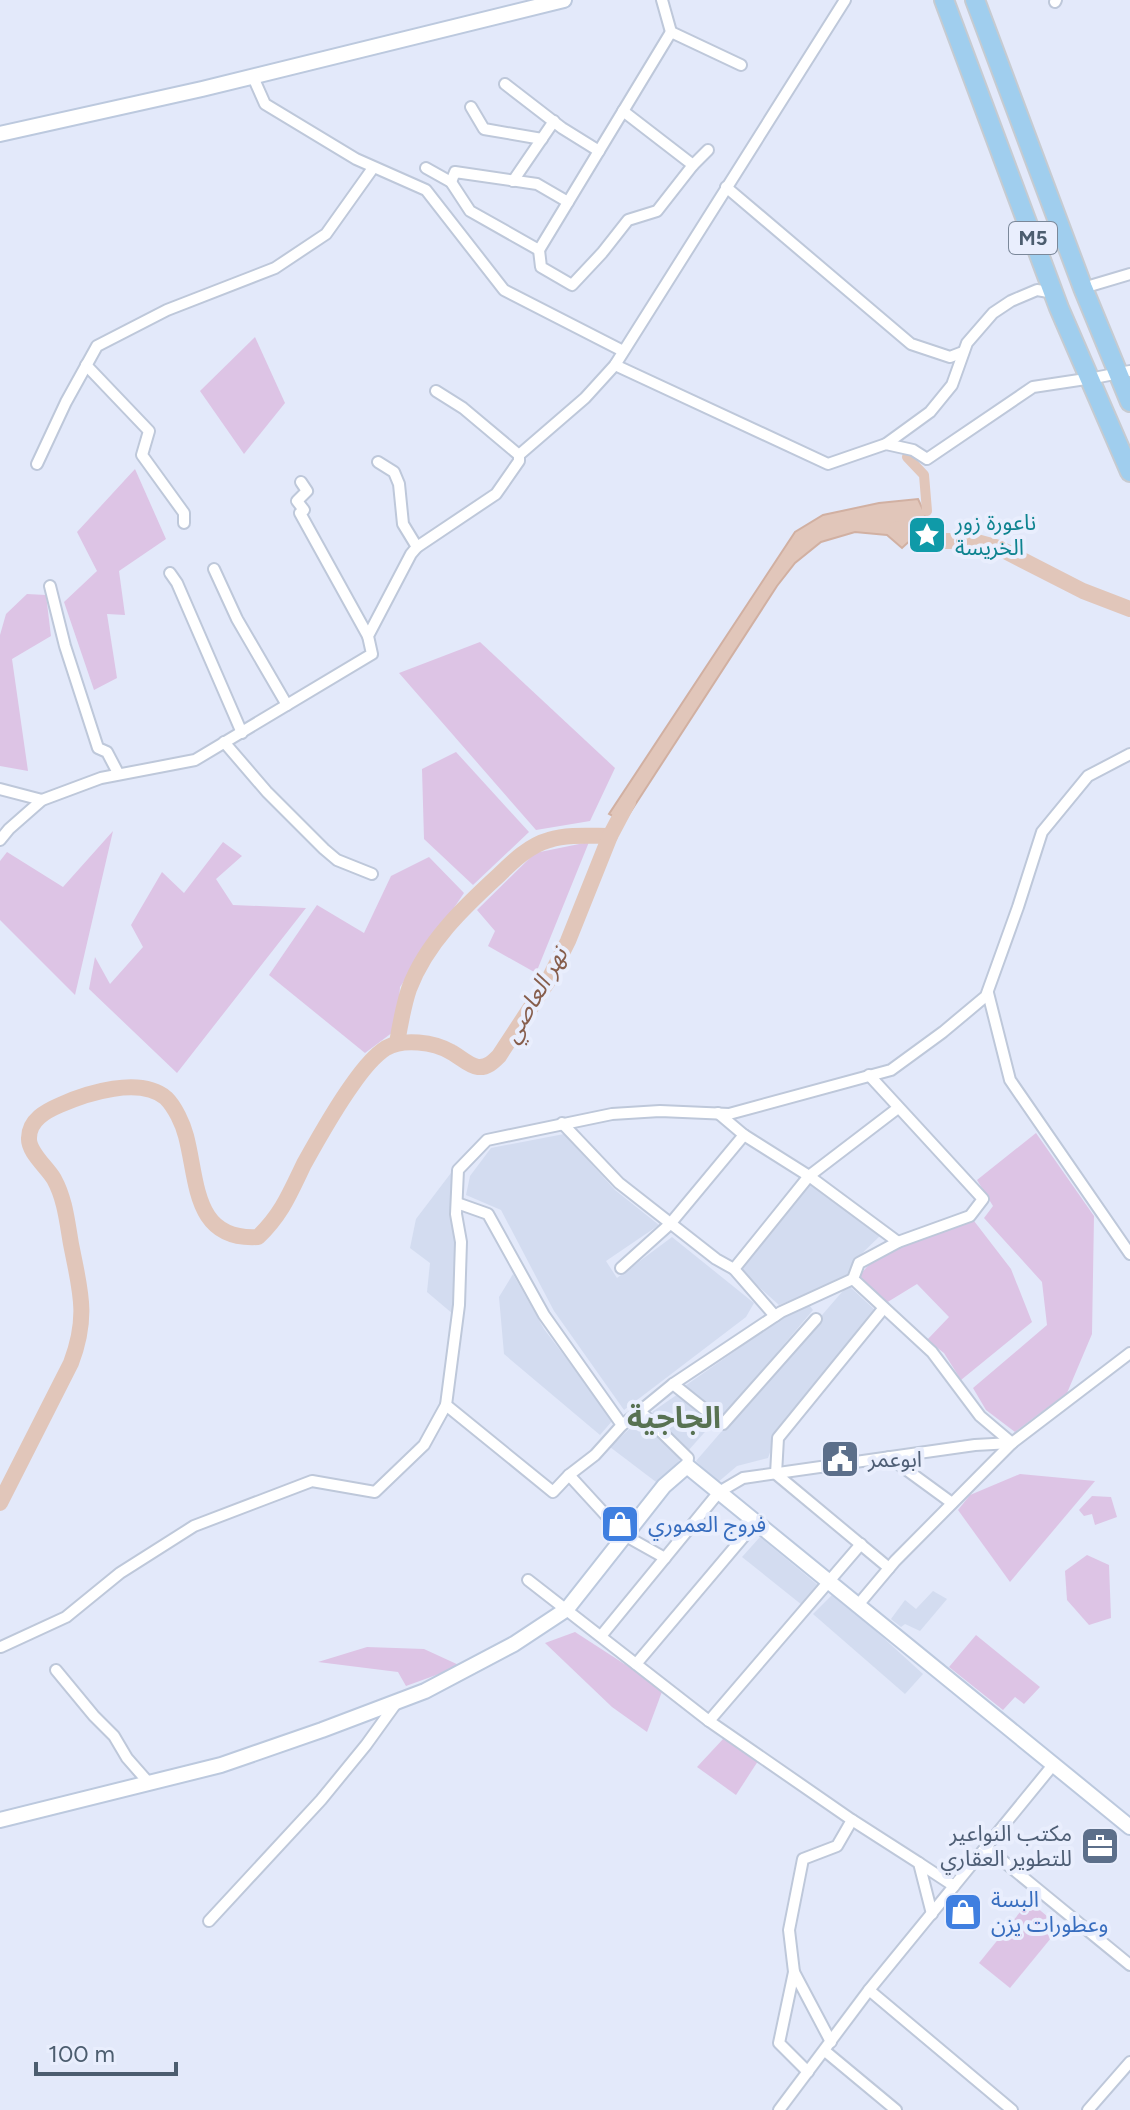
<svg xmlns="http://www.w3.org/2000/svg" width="1130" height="2110" font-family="Figtree,'Noto Sans Arabic',sans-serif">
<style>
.residential{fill:#d3dcf0}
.green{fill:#ddc4e5}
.water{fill:#e1c6ba;stroke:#d1b0a2;stroke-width:2}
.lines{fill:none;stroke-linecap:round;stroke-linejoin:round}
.canal{stroke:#e1c6ba;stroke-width:10}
.river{stroke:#e1c6ba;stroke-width:16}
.street-casing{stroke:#bec8da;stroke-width:14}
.secondary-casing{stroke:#bcc9de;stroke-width:18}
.highway-casing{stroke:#c6cbd1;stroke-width:22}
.street{stroke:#fff;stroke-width:10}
.secondary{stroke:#fff;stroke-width:14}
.highway{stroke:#a0ceee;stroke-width:18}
.labels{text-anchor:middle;stroke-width:8;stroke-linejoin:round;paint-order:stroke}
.shield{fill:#e9eefd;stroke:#7b889a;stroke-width:2}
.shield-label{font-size:20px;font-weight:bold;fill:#4c5d6f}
.culture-label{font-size:22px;fill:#0d838f;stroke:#e9eefd;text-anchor:start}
.service-label{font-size:22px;fill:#4e5e75;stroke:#e9eefd;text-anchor:start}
.shop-label{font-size:22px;fill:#366cbe;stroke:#e9eefd;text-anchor:start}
.water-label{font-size:24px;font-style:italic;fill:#875e4c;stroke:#e9eefd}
.district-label{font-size:30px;font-weight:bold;fill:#587252;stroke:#e9eefd}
</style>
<rect width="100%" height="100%" fill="#e3e9fa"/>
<g class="residential">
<path d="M564,1134l51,56 44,35 -53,36 11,17 55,-41 82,66 -8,14 -122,93 -70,-99 -53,-101 -35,-15 4,-19 21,-28z"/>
<path d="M454,1169l4,74 -5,71 -26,-22 3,-29 -20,-15 6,-29z"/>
<path d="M811,1184l70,51 -27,26 -6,14 -28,14 -41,16 -38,-34z"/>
<path d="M513,1274l31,55 69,91 -13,15 -96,-81 -5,-57z"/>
<path d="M848,1285l28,26 -99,122 -9,25 -31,8 -20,17 -21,-22z"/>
<path d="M809,1305l4,5 -91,108 -40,-30 109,-76z"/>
<path d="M678,1394l34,30 -25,28 -35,-40z"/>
<path d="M640,1419l41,39 -21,27 -50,-38z"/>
<path d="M760,1537l59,49 -17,19 -60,-48z"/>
<path d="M933,1591l14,8 -27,32 -15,-7 -4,3 -10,-8 14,-19 11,9z"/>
<path d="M834,1593l89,81 -18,20 -92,-80z"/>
</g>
<g class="green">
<path d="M255,337l30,66 -41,51 -44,-63z"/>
<path d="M135,469l31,70 -47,32 6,44 -18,-1 10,64 -23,12 -30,-88 33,-31 -20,-39z"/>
<path d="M27,594l19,1 5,41 -39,23 16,112 -28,-5v-131l6,-21z"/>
<path d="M480,642l135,126 -25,53 -54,9 -137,-157z"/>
<path d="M456,752l73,80 -56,53 -49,-46 -2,-70z"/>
<path d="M113,831l-38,164 -75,-75v-59l7,-9 56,35z"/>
<path d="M223,842l19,14 -26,23 17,26 73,3 -129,165 -88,-84 6,-32 15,27 33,-37 -12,-22 31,-53 22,21z"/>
<path d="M589,842l-53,131 -48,-27 7,-15 -18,-21 58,-57z"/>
<path d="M429,857l35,36 -64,94 -3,42 -32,24 -96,-78 48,-70 47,28 27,-57z"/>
<path d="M1036,1133l58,83 -2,118 -25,59 -52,39 -29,-22 -13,-22 74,-63 -5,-43 -58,-64 9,-12 -16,-26z"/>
<path d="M971,1217l40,52 21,53 -71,58 -17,-27 -17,-13 22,-23 -32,-33 -31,19 -26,-27c14,-27 82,-47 111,-59z"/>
<path d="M1020,1474l75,7 -85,101 -52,-72 12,-15z"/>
<path d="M1092,1496l19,1 6,20 -22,8 -3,-11 -8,2 -5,-6z"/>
<path d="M1087,1555l22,10 2,53 -22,7 -22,-25 -2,-29z"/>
<path d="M575,1632l88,57 -16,43 -35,-25 -67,-64z"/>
<path d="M976,1635l64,52 -16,17 -9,-7 -12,13 -54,-43z"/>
<path d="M367,1647l57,2 37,17 -55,20 -8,-14 -80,-10z"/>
<path d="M724,1738l34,23 -22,34 -39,-28z"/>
<path d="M1029,1901l31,26 -50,61 -31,-25z"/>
</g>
<path class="water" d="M918,499l11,24 -27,25 -15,-13 -32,-3 -34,10 -26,21 -18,23 -153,236 -15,-8 186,-282 28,-17 56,-12z"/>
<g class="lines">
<path class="canal" d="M907,457l17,18 3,36"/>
<g class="river">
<path d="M897,529l25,9 15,3h36l26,7 84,43 47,18"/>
<path d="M397,1043c3,-18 6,-36 12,-54 17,-46 55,-82 90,-114 14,-14 31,-30 50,-35 19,-6 41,-4 61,-4"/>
<path d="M0,1503l71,-140c18,-47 9,-73 0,-119 -4,-23 -6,-45 -17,-65 -7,-12 -26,-27 -25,-41 0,-18 17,-27 31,-33 27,-12 80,-29 106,-7 9,9 17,26 20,38 12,45 7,105 72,101 24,-23 32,-44 46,-73 15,-27 30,-54 48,-79 9,-13 20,-28 34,-37 17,-10 48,-6 65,4 8,4 18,14 27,15 9,1 15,-5 21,-11l49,-75 20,-40 42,-105 18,-34"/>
</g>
<g class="street-casing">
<g id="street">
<path d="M662,0l9,32 70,33"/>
<path d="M1055,2l1,-2"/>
<path d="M253,77l12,27 91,55 70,31 78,100 119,61"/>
<path d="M505,84l57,44 37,23"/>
<path d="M471,107l13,22 58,10"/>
<path d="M623,111l70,54 15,-15"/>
<path d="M426,168l25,14 19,29 69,39 132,-218"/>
<path d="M513,181l41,-60"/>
<path d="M451,182l4,-10 82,12 31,18"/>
<path d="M726,187l185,157 39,13 13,-5"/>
<path d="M539,250l2,17 31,18 30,-32 26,-33 29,-9 36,-46"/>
<path d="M1083,288l47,-14"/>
<path d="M86,365l63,66 -7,24 42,58v10"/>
<path d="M615,365l213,99 58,-20 27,6 14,9 106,-72 66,-10 31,-6"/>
<path d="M436,391l27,17 56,47"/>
<path d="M886,444l44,-32 22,-27 15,-42 26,-30 18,-12 26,-11 17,3"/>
<path d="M378,462l16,10 5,12 4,40 14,23"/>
<path d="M37,464l29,-62 31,-56 70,-36 108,-42 51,-34 47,-66"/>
<path d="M301,482l6,9 -10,10 7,9 -4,3 68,123"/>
<path d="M214,569l23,50 50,86"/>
<path d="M170,573l7,10 65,150"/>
<path d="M50,586l15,60 33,102 9,4 11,21"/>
<path d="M224,742l43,50 57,57 13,11 35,14"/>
<path d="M0,789l42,11"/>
<path d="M0,840l9,-11 33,-29 59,-22 94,-18 177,-106 -4,-18 43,-82 6,-7 79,-53 23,-33v-6l66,-57 30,-33 230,-365"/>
<path d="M988,993l22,87 120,174"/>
<path d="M869,1075l114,124 -13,17 -72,26 -39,21 -6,16 79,73 48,64 32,27"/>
<path d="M718,1113l26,22 65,41 89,66"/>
<path d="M562,1123l57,60 97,76 18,10"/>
<path d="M457,1203l31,11 56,101 78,110"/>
<path d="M621,1268l49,-44 74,-89"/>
<path d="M883,1309l-105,129 -2,36 113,94"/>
<path d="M775,1316l-41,-47 75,-93 89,-68"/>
<path d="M673,1384l50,40 93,-105"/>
<path d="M889,1457l63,46"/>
<path d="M687,1466l1,-8 -48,-47 33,-27 108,-72 72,-33"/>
<path d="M569,1475l26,-20 27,-30 18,-14"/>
<path d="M665,1558l-41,-23 -55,-60 -16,17 -107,-87 13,-100 2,-63 -5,-28 2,-44 29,-30 125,-26 48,-3 69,3 162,-44 52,-38 43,-36 32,-89 24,-75 46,-56 42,-22"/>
<path d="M528,1580l181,141 143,99 67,43 13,51"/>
<path d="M858,1605l37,-44 117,-118 118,-90"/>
<path d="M601,1636l118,-144 24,-14 232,-33 37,-2"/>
<path d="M1,1647l65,-30 54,-44 74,-47 118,-45 63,11 49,-47 22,-40"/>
<path d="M636,1664l120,-142"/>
<path d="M56,1670l38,46 20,20 13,22 22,25"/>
<path d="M709,1721l152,-177"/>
<path d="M986,1847l144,118"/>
<path d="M919,1863l35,23"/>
<path d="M209,1921l112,-121 45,-55 31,-43"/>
<path d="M794,1972l-15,71 29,29"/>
<path d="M831,2042l-37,-70 -5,-42 14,-71 34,-13 15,-26"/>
<path d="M825,2051l71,59"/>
<path d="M779,2110l90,-120"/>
<path d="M1012,2110l-143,-120 184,-225"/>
<path d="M1088,2110l42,-48"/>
</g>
</g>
<g class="secondary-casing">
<g id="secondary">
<path d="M0,134l202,-45 362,-89"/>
<path d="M0,1820l221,-55 101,-35 103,-39 89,-47 53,-35 97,-123 23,-20 443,361"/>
</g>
</g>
<g class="highway-casing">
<g id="highway">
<path d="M944,0l115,308 71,164"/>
<path d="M975,0l108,288 47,114"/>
</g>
</g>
<use href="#street" class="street"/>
<use href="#secondary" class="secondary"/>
<use href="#highway" class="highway"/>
</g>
<defs>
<g id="sight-square" transform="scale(2)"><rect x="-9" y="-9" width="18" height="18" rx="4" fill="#0f9aa8" stroke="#e9eefd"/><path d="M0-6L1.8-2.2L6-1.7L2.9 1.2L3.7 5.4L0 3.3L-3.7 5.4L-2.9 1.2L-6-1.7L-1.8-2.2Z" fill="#fff"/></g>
<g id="civic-square" transform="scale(2)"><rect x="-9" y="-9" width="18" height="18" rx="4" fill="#5c6f8a" stroke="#e9eefd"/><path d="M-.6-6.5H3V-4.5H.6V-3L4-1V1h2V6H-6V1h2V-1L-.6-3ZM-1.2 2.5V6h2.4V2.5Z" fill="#fff"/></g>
<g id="shop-square" transform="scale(2)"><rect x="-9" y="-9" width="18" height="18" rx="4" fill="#3f7fe0" stroke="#e9eefd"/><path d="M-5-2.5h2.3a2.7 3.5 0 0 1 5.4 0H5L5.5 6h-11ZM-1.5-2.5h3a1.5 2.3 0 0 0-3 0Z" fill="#fff"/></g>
<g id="office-square" transform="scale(2)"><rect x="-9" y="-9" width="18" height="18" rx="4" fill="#5c6f8a" stroke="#e9eefd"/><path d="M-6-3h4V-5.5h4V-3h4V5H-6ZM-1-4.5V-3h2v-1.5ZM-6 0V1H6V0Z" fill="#fff"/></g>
</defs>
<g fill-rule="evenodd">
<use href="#sight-square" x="927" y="535"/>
<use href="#civic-square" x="840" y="1459"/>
<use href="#shop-square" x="620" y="1524"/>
<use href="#office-square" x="1100" y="1846"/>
<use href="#shop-square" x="963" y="1912"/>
</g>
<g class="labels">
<rect class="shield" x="1009" y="222" width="48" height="32" rx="6"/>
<g class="shield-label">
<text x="1033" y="245">M5</text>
</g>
<g class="culture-label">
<text x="955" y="530">ناعورة زور<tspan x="955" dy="25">الخريسة</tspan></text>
</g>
<g class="service-label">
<text x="868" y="1467">ابوعمر</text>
<text x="1072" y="1841" text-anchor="end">مكتب النواعير<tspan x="1072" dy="25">للتطوير العقاري</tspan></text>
</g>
<g class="shop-label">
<text x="648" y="1532">فروج العموري</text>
<text x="991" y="1907">البسة<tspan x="991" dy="25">وعطورات يزن</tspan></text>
</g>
<g class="water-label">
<text transform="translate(535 995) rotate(-60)" y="8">نهر العاصي</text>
</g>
<g class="district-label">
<text x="674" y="1428">الجاجية</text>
</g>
</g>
<path d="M36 2062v12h140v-12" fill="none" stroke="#4c5d6f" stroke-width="4"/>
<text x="48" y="2062" font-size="24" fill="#4c5d6f" stroke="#e9eefd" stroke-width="6" paint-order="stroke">100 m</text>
</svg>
